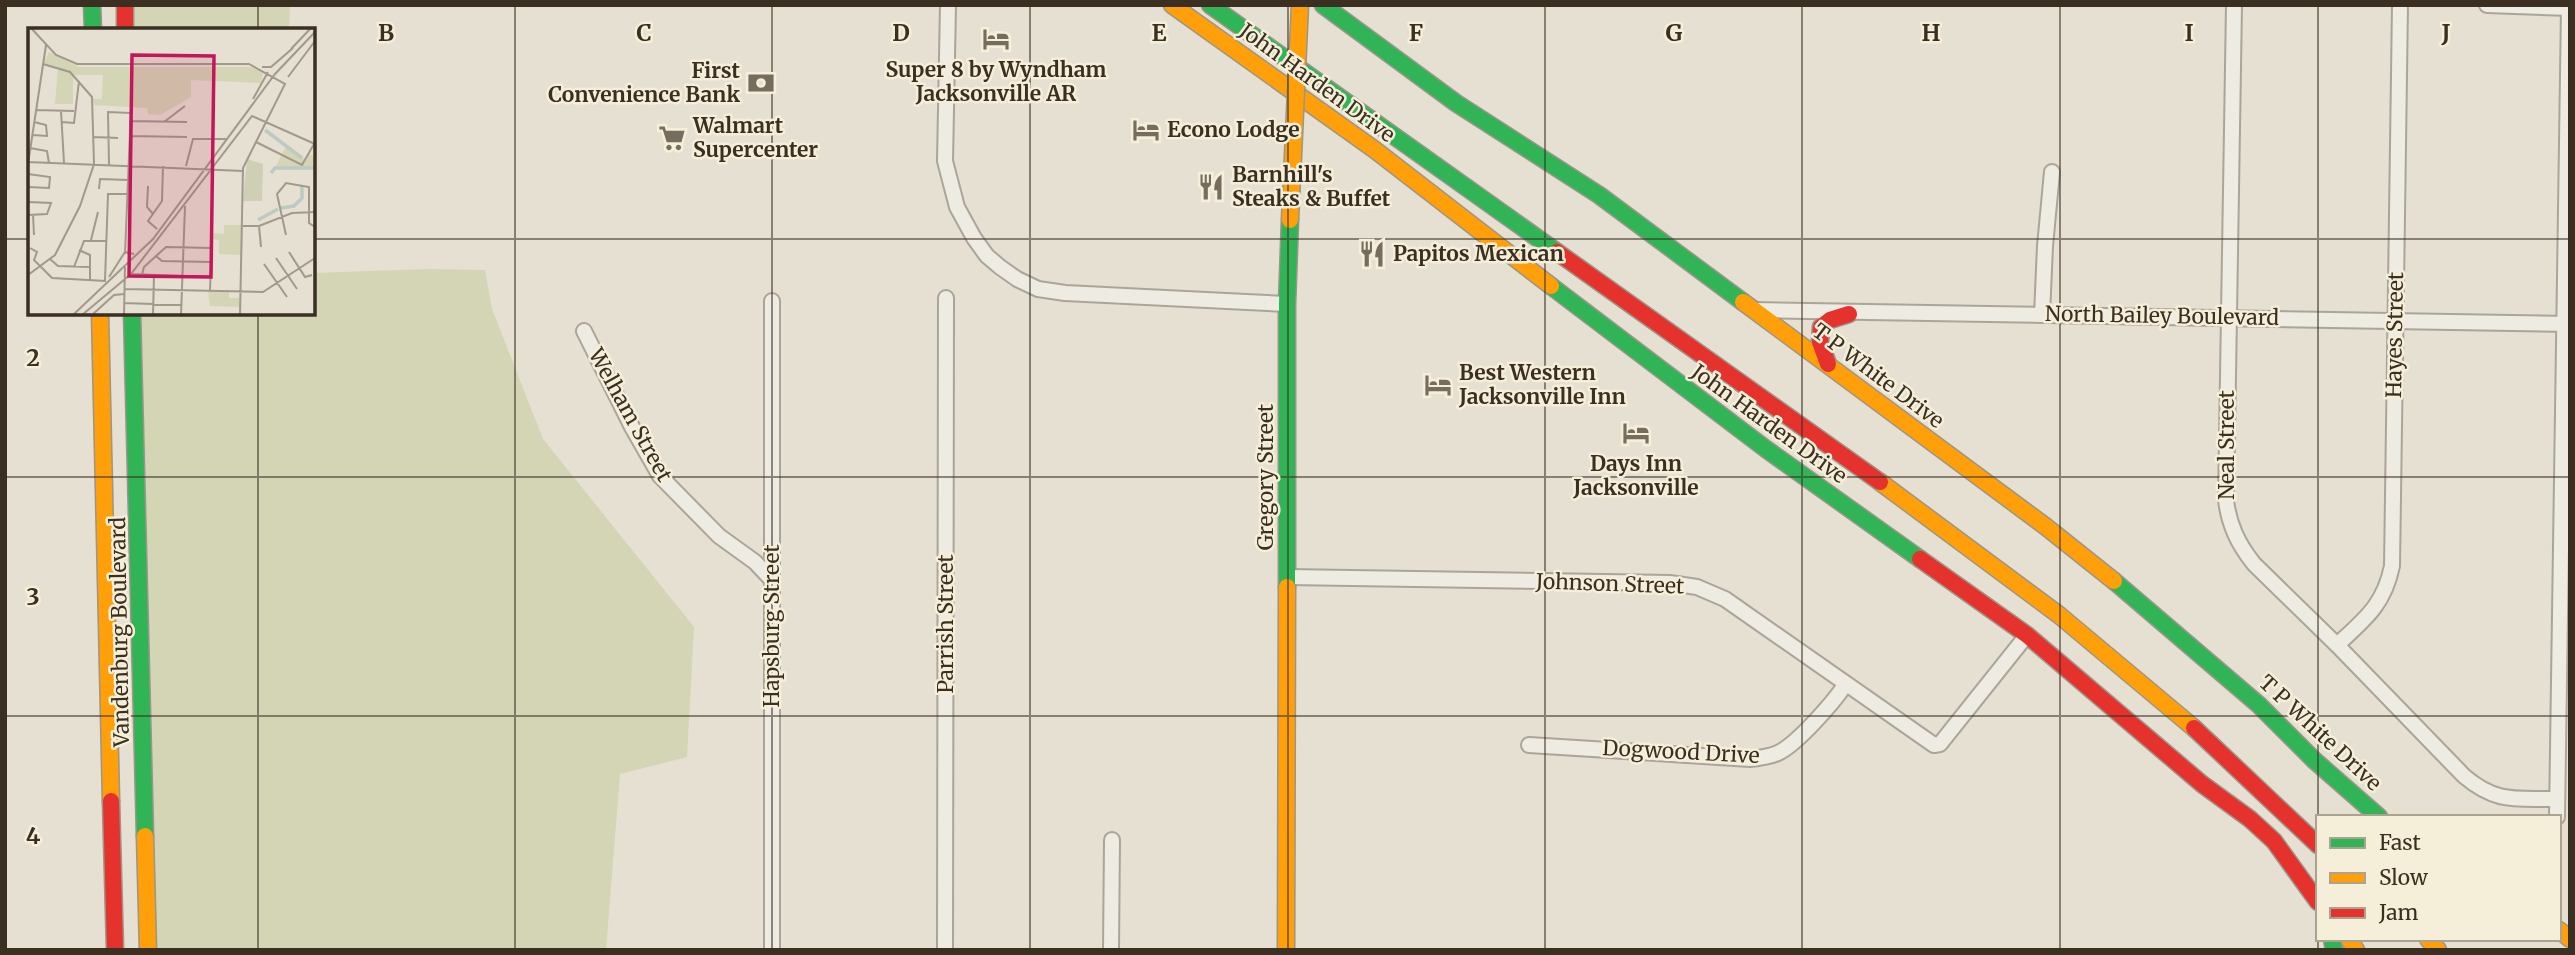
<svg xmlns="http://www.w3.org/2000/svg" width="2575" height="955" font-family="Merriweather,serif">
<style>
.green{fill:#d3d5b4}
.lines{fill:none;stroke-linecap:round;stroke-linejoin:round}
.street-casing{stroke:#aba599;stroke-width:18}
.fast-casing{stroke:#9b958a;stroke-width:19}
.slow-casing{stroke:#9b958a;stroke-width:19}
.jam-casing{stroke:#9b958a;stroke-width:19}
.street{stroke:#eeebe3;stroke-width:14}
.fast{stroke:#30b455;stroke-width:16}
.slow{stroke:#ff9f0a;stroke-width:16}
.jam{stroke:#e5322d;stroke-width:16}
.slow-bridge-casing{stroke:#9b958a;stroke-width:19;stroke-linecap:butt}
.slow-bridge{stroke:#ff9f0a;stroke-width:16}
.grid{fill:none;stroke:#3b2f21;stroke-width:2;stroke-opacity:0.55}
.labels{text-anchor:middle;stroke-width:5;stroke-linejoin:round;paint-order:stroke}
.poi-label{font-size:21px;font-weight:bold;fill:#3b2f21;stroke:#f5eed9;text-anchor:start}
.street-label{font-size:21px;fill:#3b2f21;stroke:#f5eed9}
.inset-river{fill:none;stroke:#bccbc2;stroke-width:3.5}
.inset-road{fill:none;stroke:#a1998b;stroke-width:2}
.view{fill:#c2185b;fill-opacity:0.15;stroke:#c2185b;stroke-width:3.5}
.inset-edge{fill:none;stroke:#3b2f21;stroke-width:3.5}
.grid-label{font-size:23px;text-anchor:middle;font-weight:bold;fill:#3b2f21;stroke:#f5eed9;stroke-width:5;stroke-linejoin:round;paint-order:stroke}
</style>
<rect width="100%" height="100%" fill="#e5e0d1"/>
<g class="green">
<path d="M125,5h165l-1,25h-164z"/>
<path d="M427,269l58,1 7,39 51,130 151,188 -7,130 -67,17 -14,176h-457l-17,-637h181v-40z"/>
</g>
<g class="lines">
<g class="street-casing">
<g id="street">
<path d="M948,5l-3,156 12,46 17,31 13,18 13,11 17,12 21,10 27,4 222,11"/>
<path d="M2234,5l-8,495c3,25 12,44 28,64l83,81 127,131c33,28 52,22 93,23"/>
<path d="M2487,5l83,3"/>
<path d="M1754,310l816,14"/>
<path d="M2042,315l3,-69 7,-74"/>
<path d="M584,331l48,96 28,49 59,60 36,26 17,18"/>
<path d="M1288,577l382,6 27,4 28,12 209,146 6,-1 87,-109"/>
<path d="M2337,645c28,-26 47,-40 55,-79l8,-561"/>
<path d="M1529,745l221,14c10,-1 19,-2 28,-6 19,-9 55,-50 67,-68"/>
<path d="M2557,817l12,-809"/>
<path d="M772,950v-649"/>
<path d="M945,950l1,-652"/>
<path d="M1111,950l1,-110"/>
</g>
</g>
<g class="fast-casing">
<g id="fast">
<path d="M92,5l1,25"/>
<path d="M1210,5l347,247"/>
<path d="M1323,5l133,98 143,92 144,107"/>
<path d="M1551,286l215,163 154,110"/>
<path d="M132,313l13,523"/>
<path d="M2114,581l145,124 55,55 65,57"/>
<path d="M1287,587v-283l3,-84"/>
<path d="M2332,939l2,11"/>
</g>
</g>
<g class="slow-casing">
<g id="slow">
<path d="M1172,5l203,145 176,136"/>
<path d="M1743,302l302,224 69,55"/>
<path d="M100,313l11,488"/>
<path d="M1880,482l179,133 135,113"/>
<path d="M145,836l3,114"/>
<path d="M2559,930l11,9"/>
<path d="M2349,939l7,11"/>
<path d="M2428,939l10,11"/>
<path d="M1286,950l1,-363"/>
</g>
</g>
<g class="jam-casing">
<g id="jam">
<path d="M125,5v25"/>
<path d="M1557,252l323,230"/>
<path d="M1828,364l-8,-22 1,-15 9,-7 19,-6"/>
<path d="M1920,559l107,76 175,149 48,35 24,22 44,61"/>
<path d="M2194,728l124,117"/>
<path d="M111,801l4,149"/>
</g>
</g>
<use href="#street" class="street"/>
<use href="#fast" class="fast"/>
<use href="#slow" class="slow"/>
<use href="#jam" class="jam"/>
<g class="slow-bridge-casing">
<path id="slow-bridge" d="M1290,220l10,-215"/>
</g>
<use href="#slow-bridge" class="slow-bridge"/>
</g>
<path class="grid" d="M258,5v25M515,5v945M772,5v945M1030,5v945M1288,5v945M1545,5v945M1802,5v945M2060,5v945M2318,5v945M5,239h25M313,239h2257M258,313v637M5,477h2565M5,716h2565"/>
<defs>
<g id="hotel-bare" transform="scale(2.1)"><path d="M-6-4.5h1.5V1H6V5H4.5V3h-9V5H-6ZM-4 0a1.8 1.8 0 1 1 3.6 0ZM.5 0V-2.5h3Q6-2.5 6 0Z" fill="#766d5f" stroke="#f5eed9" stroke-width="2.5" paint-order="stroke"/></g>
<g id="bank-bare" transform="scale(2.1)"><path d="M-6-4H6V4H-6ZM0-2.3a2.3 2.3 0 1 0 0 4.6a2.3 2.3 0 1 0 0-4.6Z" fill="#766d5f" stroke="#f5eed9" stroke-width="2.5" paint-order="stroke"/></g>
<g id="supermarket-bare" transform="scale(2.1)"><path d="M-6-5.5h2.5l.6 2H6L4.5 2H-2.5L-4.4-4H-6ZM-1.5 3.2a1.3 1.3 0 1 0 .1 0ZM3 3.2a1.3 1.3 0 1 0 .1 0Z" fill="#766d5f" stroke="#f5eed9" stroke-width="2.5" paint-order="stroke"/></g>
<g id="restaurant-bare" transform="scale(2.1)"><path d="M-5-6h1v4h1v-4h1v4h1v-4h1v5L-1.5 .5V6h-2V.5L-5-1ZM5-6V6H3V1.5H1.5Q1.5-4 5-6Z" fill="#766d5f" stroke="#f5eed9" stroke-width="2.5" paint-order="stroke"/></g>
</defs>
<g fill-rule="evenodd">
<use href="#hotel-bare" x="996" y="39"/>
<use href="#bank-bare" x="761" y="83"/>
<use href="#hotel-bare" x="1146" y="130"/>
<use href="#supermarket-bare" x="672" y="138"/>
<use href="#restaurant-bare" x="1211" y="187"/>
<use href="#restaurant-bare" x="1372" y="254"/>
<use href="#hotel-bare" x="1438" y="385"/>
<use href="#hotel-bare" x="1636" y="433"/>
</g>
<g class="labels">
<g class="poi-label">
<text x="996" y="77" text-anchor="middle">Super 8 by Wyndham<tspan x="996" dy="24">Jacksonville AR</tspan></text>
<text x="740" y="78" text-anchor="end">First<tspan x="740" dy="24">Convenience Bank</tspan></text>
<text x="693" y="133">Walmart<tspan x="693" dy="24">Supercenter</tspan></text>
<text x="1167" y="137">Econo Lodge</text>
<text x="1232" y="182">Barnhill's<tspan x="1232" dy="24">Steaks &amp; Buffet</tspan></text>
<text x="1393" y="261">Papitos Mexican</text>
<text x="1459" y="380">Best Western<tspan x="1459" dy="24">Jacksonville Inn</tspan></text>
<text x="1636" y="471" text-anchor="middle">Days Inn<tspan x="1636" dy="24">Jacksonville</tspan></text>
</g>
<g class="street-label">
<text transform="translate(1317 83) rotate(36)" y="7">John Harden Drive</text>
<text transform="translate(2162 316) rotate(1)" y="7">North Bailey Boulevard</text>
<text transform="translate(2395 335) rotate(-89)" y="7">Hayes Street</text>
<text transform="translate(1878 376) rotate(37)" y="7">T P White Drive</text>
<text transform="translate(630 415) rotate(61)" y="7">Welham Street</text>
<text transform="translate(1769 424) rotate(36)" y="7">John Harden Drive</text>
<text transform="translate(2227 445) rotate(-90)" y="7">Neal Street</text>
<text transform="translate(1266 477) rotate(-90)" y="7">Gregory Street</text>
<text transform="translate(1610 584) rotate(2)" y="7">Johnson Street</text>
<text transform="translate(946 624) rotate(-90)" y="7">Parrish Street</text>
<text transform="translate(772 626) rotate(-90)" y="7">Hapsburg Street</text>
<text transform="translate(120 632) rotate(-91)" y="7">Vandenburg Boulevard</text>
<text transform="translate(2320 733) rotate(43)" y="7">T P White Drive</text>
<text transform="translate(1681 752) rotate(3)" y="7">Dogwood Drive</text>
</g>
</g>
<g transform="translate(28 28)">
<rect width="287" height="287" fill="#e5e0d1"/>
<path d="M21,24l30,15h172l12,5 -2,11 -70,-3v17l-31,18 -12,-1 -1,-6 -53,-3 -1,-6h9l1,-24h-30v29h-18l3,-37 -15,-3zM258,118l20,14 3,-6 6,3v11h-40zM196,197h19l-1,30 -23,-1v-14l-7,-1v-6l12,1zM180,263l21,1v6h10v9l-29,-1z" fill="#d3d5b4"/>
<path d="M219,131l16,5 -1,37h-19z" fill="#cecfb4"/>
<path class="inset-river" d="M237,102l37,28M243,145l4,-5h40M253,180l13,-2 8,-8v-12M230,192l20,-11"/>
<path class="inset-road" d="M3,0l25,27 21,9h172l36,20 -42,84 -3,147M263,21l20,-21M234,39h9l22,-19M260,49l27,-36M225,71l15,-27M8,82l38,1M33,83l3,52M103,93l56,1M34,94l12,1 5,-42M136,94l21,-16M5,107l14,1 -1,-11 -12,-3M102,108l57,1M66,109l24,1M228,114l46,23 12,-21M2,120l17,3 2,12M0,134l215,9M0,136l18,-119M81,137l-1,-53 23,1M158,138l7,-27h33M0,146l22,3 -1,11 -21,-1M120,158l-1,21 6,7M71,161l1,-10 28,1M0,174l23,1 -4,11 -19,1M5,186l1,21M215,198h16l33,-13 23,-1M231,198l2,21M129,201l-9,-8 14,-20 1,-35M258,207l-9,-41 9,-11 23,4v36l6,4M63,212l7,-28M2,220l7,4 -3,8 18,18 54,3M51,222l11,5v25M261,224l16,25 7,-2M97,226l6,-147M128,228l6,5 49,1M248,230l21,31M22,231l8,7 32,1M236,236l23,33M46,239l10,-26h22M103,246l79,3M0,247l27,-20 25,-49 14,-42 -2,-67 -22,-25 -27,-8M114,247l2,-8 22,-20 45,1M81,249l16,-25 9,2M77,252l3,-86h20M96,261l139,3 52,-34M182,263l2,-58M96,275l58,2M45,287l80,-76 122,-165 40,-42M54,287l49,-41 121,-158 63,28M64,287l22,-20 10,-1M96,287l1,-48M125,287l1,-40M153,287l4,-109"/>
<path class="view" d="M104,27l82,1 -3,221 -82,-1z"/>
<rect width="287" height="287" class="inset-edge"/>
</g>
<g class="grid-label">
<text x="386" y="41">B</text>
<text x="644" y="41">C</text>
<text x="901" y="41">D</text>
<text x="1159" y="41">E</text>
<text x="1416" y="41">F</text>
<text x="1674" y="41">G</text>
<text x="1931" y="41">H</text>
<text x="2189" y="41">I</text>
<text x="2446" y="41">J</text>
<text x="33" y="366">2</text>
<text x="33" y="605">3</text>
<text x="33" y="844">4</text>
</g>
<rect width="2575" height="955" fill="none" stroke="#3b2f21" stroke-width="14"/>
<rect x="2316" y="815" width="245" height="126" fill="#f5eed9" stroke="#aba28f" stroke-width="2"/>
<rect x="2330" y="838" width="35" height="10" fill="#30b455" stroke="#aba28f" stroke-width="2"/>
<text x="2379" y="850" font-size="21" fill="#3b2f21">Fast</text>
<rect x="2330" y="873" width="35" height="10" fill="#ff9f0a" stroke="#aba28f" stroke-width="2"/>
<text x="2379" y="885" font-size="21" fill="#3b2f21">Slow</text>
<rect x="2330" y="908" width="35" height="10" fill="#e5322d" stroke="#aba28f" stroke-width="2"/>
<text x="2379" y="920" font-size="21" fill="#3b2f21">Jam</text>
</svg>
